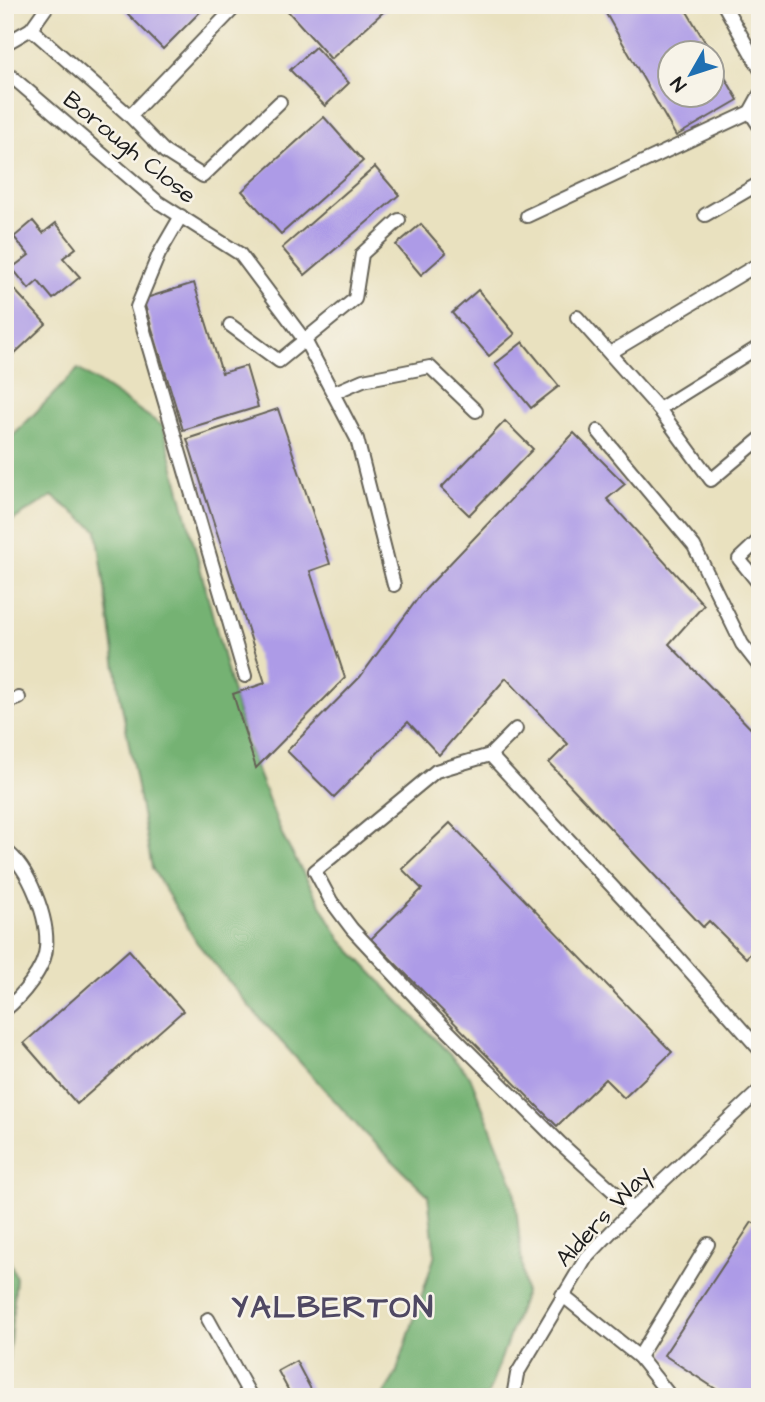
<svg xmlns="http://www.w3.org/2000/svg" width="765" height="1402" font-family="'Architects Daughter',sans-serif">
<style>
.forest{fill:#74b273;stroke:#486748;stroke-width:2}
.building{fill:#ad9be7}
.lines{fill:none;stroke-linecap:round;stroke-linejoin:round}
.lane-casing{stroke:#646155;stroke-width:16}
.lane{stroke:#fff;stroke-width:12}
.labels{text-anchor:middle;stroke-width:5;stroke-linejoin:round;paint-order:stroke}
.street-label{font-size:24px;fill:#1c1c1c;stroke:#f7f3e8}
.district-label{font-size:32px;font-weight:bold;letter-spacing:2px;fill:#4f4863;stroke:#f7f3e8}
</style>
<rect width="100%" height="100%" fill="#f7f3e8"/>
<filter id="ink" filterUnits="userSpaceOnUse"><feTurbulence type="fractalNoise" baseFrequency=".0143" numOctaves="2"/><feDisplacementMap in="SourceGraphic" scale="14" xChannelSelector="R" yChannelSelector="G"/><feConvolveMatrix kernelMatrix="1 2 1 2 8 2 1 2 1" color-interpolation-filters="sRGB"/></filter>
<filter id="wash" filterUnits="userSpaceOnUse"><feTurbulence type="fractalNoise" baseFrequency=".00686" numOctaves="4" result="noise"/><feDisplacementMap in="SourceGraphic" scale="28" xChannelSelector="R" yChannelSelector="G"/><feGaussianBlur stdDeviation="1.57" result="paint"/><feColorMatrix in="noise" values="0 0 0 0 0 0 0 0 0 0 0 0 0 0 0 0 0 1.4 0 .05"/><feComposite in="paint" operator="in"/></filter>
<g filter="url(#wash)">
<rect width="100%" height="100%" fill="#e9e1bf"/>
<g class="forest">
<path d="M78,369l85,57 83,317 38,96 57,101 129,136 44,110 11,107 -38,104h-105l14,-23 39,-119 -7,-60 -64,-62 -115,-127 -52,-63 -45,-75 -33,-178 -22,-160 -45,-34 -47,29v-81z"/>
<path d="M5,1247l11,31 -11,117z"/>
</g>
<g id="blocks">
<g class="building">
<path d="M119,5h88l-44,44z"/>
<path d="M291,5h100l-60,54 -45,-50z"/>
<path d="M601,5h82l28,47h-41v42h42v-39l26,45 -62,36z"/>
<path d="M315,47l34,36 -24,23 -35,-36z"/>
<path d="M324,117l39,44 -82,73 -39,-43z"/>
<path d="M375,167l24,28 -94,80 -23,-27z"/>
<path d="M33,221l10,12 13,-10 20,25 -13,10 17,19 -27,22 -15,-18 -9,8 -17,-21 17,-13 -15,-18z"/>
<path d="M421,224l25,29 -25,22 -25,-30z"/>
<path d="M194,283l28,90 24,-7 12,41 -75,23 -40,-131z"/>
<path d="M11,286l35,38 -31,29 -10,-10v-51z"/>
<path d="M478,290l37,44 -26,22 -37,-43z"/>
<path d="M523,342l36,44 -28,22 -36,-44z"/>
<path d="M278,409l52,155 -20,7 35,107 -89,90 -23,-74 32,-11 -78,-244z"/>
<path d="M505,421l28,28 -64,66 -28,-27z"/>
<path d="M574,433l51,51 -18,15 97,106 -35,39 91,94v205l-14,15 -37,-37 -6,6 -154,-164 19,-19 -62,-66 -67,77 -31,-33 -74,75 -47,-46 73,-74 61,-83z"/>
<path d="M450,823l222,229 -48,46 -19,-19 -48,47 -186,-187 51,-50 -20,-20z"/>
<path d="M129,950l54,61 -106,93 -53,-61z"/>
<path d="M752,1222l8,5v170h-32l-64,-42z"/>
<path d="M296,1361l19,36h-23l-14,-26z"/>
</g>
</g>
</g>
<g filter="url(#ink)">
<use href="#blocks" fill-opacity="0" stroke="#646155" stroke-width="2"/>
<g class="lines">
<g class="lane-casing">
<g id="lane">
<path d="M48,5l-17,24 99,87"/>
<path d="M237,5l-107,111 35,36 38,24 77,-74"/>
<path d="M724,5l36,64"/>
<path d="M5,44l26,-15"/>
<path d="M5,71l153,131 82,52 66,88 51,97 37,146"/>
<path d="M760,94l-10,18 10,15"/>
<path d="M705,215l55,-32"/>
<path d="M181,216l-22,38 -22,53 108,369"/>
<path d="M527,216l223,-104"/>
<path d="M577,317l82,92 52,71 49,-41"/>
<path d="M230,325l49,36 76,-62 7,-45 37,-34"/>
<path d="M610,353l150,-90"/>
<path d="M333,393l30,-13 67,-13 46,44"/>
<path d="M659,409l101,-63"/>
<path d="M598,431l96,115 48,98 18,23"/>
<path d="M760,539l-21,20 21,26"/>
<path d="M5,702l14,-4"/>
<path d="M490,755l26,-26"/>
<path d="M5,850c24,17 44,69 41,98 -1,21 -25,49 -41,62"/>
<path d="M633,1209l-73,-66 -126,-126 -82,-88 -21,-28 -16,-30 121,-100 54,-16 185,199 85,96"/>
<path d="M562,1295l77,62 32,40"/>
<path d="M208,1319l43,78"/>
<path d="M639,1357l69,-113"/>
<path d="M513,1397l4,-23 69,-116 47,-49 127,-119"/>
</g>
</g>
<use href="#lane" class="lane"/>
</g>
</g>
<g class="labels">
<g class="street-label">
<text transform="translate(130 147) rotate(39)" y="8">Borough Close</text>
<text transform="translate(603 1216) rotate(-47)" y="8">Alders Way</text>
</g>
<g class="district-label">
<text x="333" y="1317">YALBERTON</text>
</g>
</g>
<rect width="765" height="1402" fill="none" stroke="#f7f3e8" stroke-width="28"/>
<g transform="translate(691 74) rotate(231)"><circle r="33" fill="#f7f3e8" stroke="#9f9d96" stroke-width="2"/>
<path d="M0-5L12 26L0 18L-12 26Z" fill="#1f6fb2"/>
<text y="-10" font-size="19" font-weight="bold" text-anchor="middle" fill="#1c1c1c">N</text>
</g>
</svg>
